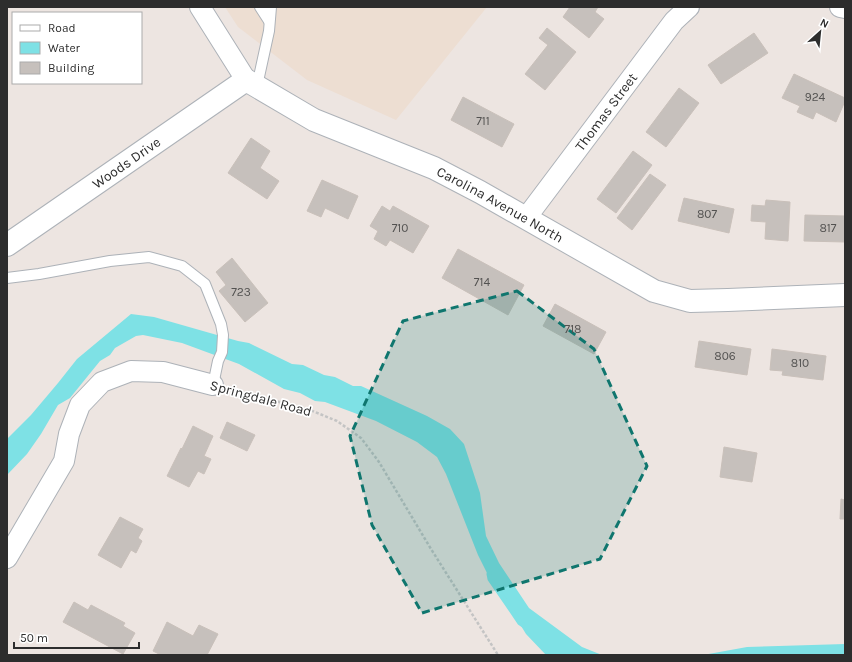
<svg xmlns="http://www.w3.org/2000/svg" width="852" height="662" font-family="Karla,sans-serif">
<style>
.education{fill:#edded2}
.water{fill:#7ee1e5}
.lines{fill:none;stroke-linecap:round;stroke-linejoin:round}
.stream{stroke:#7ee1e5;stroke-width:5}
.building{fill:#c6c0bc;stroke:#c9c0ba}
.service-casing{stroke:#adb2b8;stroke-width:12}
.minor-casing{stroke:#adb2b8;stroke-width:22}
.tertiary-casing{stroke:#adb2b8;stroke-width:24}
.path{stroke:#c4c4c4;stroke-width:2.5;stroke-dasharray:3 2;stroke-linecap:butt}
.service{stroke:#fff;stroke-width:10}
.minor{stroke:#fff;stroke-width:20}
.tertiary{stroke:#fff;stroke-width:22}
.marked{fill:#0f766e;fill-opacity:0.2;stroke:#0f766e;stroke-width:3;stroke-dasharray:8 5;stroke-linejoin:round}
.labels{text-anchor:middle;stroke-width:3.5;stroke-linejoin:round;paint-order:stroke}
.number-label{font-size:12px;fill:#535251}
.street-label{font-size:14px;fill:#2d2d2d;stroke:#fff}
</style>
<rect width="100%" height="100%" fill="#ede5e1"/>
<path class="education" d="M225,7h262l-91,113 -89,-40 -69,-53z"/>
<g class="water">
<path d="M131,314l23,3 84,24 11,2 43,21 11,1 21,10 11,2 18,9h8l66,30 23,13 14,15 16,49 6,43 13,27 30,45 53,39 20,8h-56l-20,-21 -27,-44 -9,-11 -12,-24 -32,-81 -9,-17 -20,-15 -41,-21 -51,-19 -10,-1 -15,-8 -16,-4 -45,-25 -57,-21 -39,-8 -7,1 -21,12 -5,7 -10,6 -30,37 -12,7 -17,29 -14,20 -20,21v-36l24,-24 27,-32 19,-24z"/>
<path d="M845,644v11h-142l44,-8z"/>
</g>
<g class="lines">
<path class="stream" d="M489,574l1,5 30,44 3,2"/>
</g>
<g class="building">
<path d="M570,7h28l-3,5 9,7 -15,19 -26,-21z"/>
<path d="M547,28l29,24 -31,38 -20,-16 23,-29 -9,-7z"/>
<path d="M754,33l14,20 -47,31 -13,-19z"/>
<path d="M794,74l51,24v3l-9,21 -20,-10 -3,7 -16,-7 3,-6 -18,-8z"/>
<path d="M679,88l20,15 -33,44 -20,-15z"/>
<path d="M463,97l51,27 -12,23 -51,-27z"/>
<path d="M251,138l19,13 -10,17 19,13 -12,18 -39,-26z"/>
<path d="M633,151l19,14 -36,48 -19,-14z"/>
<path d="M650,174l16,11 -34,45 -15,-12z"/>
<path d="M322,180l36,16 -10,23 -23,-11 -4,9 -14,-6z"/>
<path d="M684,198l50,11 -5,24 -51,-12z"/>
<path d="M766,200l24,2 -2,39 -23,-2 1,-17 -15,-1 1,-16 13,1z"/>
<path d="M382,206l8,5 3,-5 36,20 -16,27 -23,-13 -4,6 -12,-7 4,-8 -8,-5z"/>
<path d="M805,215l40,1v26l-41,-1z"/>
<path d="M458,249l66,36 -16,30 -66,-37z"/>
<path d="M232,258l36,45 -23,19 -26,-31 7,-6 -10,-13z"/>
<path d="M555,304l51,28 -12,22 -51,-28z"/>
<path d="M699,341l52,8 -4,26 -52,-8z"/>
<path d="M772,349l54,7 -3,24 -41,-5 1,-4 -13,-1z"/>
<path d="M227,422l28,13 -8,16 -27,-13z"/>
<path d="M193,426l20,10 -9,20 7,3 -7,15 -6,-3 -9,16 -22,-11 14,-28 1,1z"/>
<path d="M724,447l33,6 -5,29 -32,-5z"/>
<path d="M841,499l4,1v19h-5z"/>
<path d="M120,517l23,12 -5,9 4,3 -6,12 -5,-3 -10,18 -23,-13z"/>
<path d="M74,602l14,8 3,-5 34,18 -2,3 12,7 -12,21 -60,-32z"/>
<path d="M167,622l26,14 6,-11 19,9 -11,21h-46l-8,-4z"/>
</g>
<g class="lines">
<g class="service-casing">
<g id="service">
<path d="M260,7l9,14"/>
<path d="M257,86l12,-55 2,-24"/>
<path d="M7,278l32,-4 71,-13 39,-4 33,9 23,18 16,40 2,11 -1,17 -4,9 -5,24"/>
</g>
</g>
<g class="minor-casing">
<g id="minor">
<path d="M200,7l46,73"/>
<path d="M840,7l5,1"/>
<path id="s1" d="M526,218l148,-197 15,-14"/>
<path d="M7,558l57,-97 5,-27 11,-29 22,-23 29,-11 32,1 50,13"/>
</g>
</g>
<g class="tertiary-casing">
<g id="tertiary">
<path id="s2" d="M7,245l239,-165 68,40 120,48 46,24 174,99 36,10 38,-1 117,-5"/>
</g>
</g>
<path class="path" d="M229,389l81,21 27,11 24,17 18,24 52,87 67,106"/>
<use href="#service" class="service"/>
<use href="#minor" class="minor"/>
<use href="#tertiary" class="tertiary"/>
</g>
<path class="marked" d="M517,291l77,58 53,117 -47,93 -178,54 -50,-88 -22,-89 53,-115z"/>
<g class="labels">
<g class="number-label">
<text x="815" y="101">924</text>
<text x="483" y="125">711</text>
<text x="707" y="218">807</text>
<text x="400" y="232">710</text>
<text x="828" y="232">817</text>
<text x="482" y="286">714</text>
<text x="241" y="296">723</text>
<text x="573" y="333">718</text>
<text x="725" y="360">806</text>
<text x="800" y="367">810</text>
</g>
<g class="street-label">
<text dy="5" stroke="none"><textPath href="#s1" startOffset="133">Thomas Street</textPath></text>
<text dy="5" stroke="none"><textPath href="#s2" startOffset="145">Woods Drive</textPath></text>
<text dy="5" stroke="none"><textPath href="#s2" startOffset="574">Carolina Avenue North</textPath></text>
<text transform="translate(261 398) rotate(15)" y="5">Springdale Road</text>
</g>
</g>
<rect width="852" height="662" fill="none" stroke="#2d2d2d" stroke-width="16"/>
<rect x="12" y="12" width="130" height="72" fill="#ffffff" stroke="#ababab"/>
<rect x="20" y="25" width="20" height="6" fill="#ffffff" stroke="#ababab"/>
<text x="48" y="32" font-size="12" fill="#2d2d2d">Road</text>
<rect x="20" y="42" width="20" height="12" fill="#7ee1e5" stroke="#ababab"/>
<text x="48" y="52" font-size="12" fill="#2d2d2d">Water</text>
<rect x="20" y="62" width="20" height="12" fill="#c6c0bc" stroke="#ababab"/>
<text x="48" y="72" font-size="12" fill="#2d2d2d">Building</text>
<g transform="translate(820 32) rotate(27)" stroke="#ffffff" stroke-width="3" paint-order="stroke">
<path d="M0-3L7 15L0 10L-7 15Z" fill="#2d2d2d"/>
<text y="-6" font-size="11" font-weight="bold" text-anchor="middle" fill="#2d2d2d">N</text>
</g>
<path d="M14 642v6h125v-6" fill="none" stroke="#2d2d2d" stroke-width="2"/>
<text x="20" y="642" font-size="12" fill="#2d2d2d" stroke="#ffffff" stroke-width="3" paint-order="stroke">50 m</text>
</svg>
